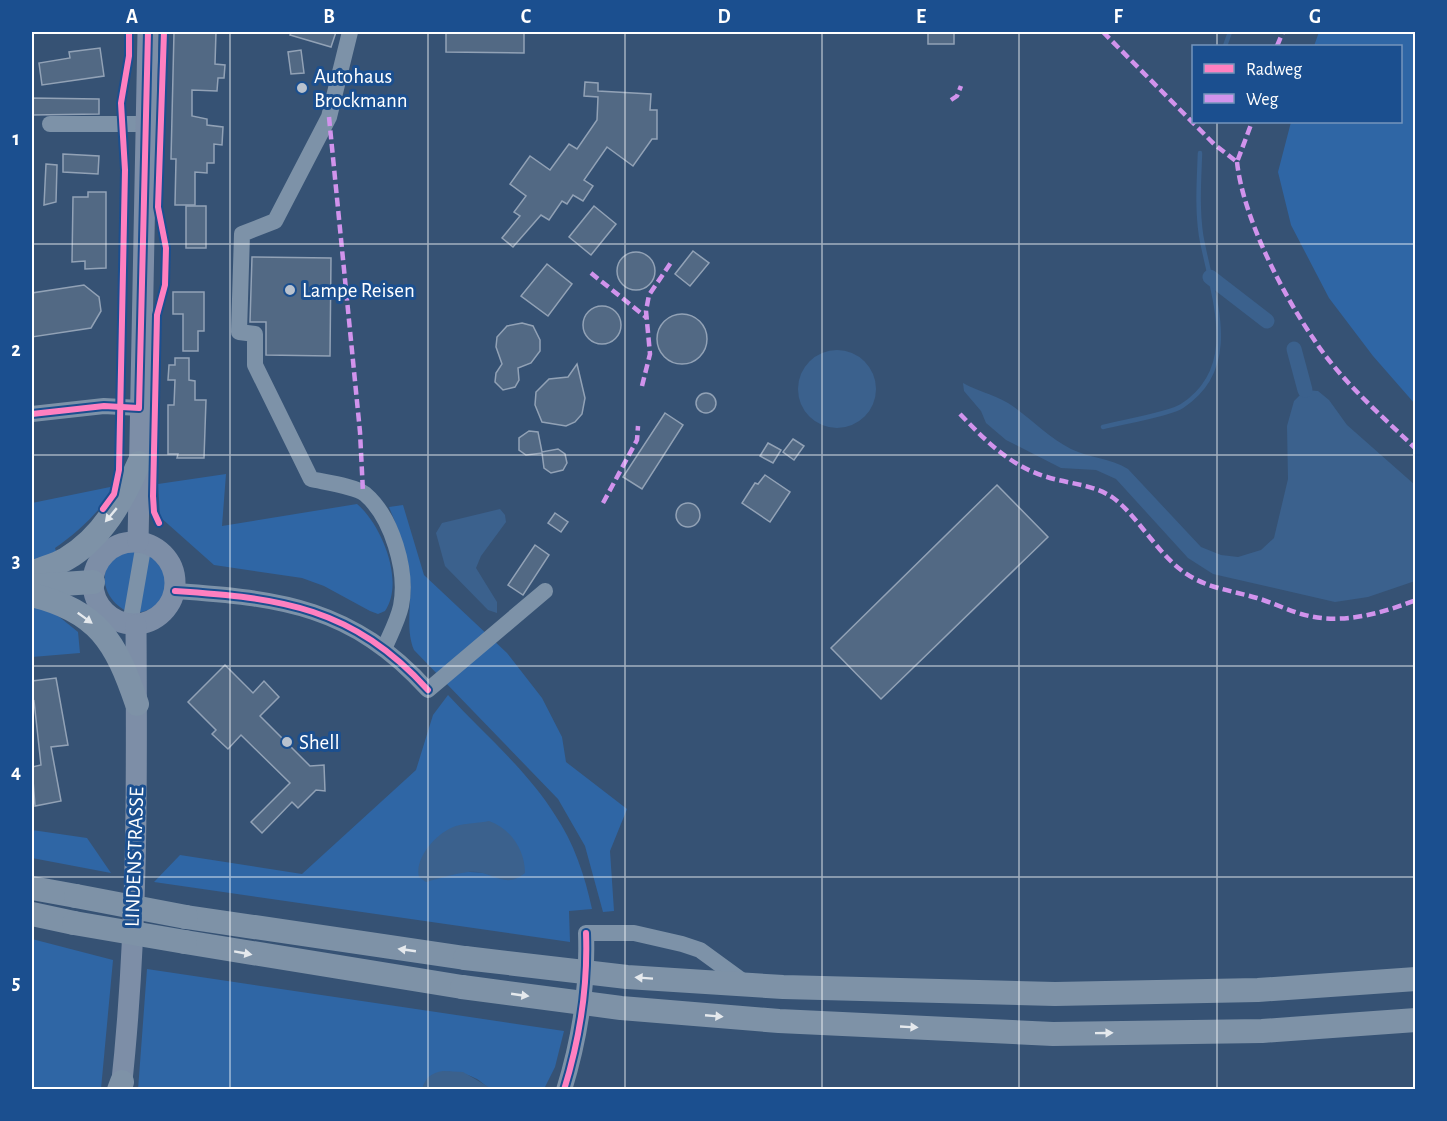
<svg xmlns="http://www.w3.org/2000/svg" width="1447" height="1121" font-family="'Alegreya Sans',sans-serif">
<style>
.green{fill:#2f66a5;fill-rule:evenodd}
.water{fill:#3b618d}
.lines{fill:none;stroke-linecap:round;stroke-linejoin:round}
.stream{stroke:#3b618d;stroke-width:4.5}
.canal{stroke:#3b618d;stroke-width:15}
.building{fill:#526984;stroke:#92a2b6;stroke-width:1.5}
.minor{stroke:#7d92a8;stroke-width:16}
.major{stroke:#7d8ea7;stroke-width:21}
.highway{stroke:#7e92a7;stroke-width:24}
.highway-bridge{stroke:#7e92a7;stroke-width:24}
.quiet{stroke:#d193ec;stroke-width:4.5;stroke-dasharray:9 4.5;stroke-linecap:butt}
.cycleway-casing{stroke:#1b4f8f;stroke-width:10}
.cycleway{stroke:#ff80c0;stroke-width:6}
.oneway{fill:#e5e9ed}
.grid{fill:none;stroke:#fff;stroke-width:1.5;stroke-opacity:0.55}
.poi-dot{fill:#b9c2ce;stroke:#1b4f8f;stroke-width:2}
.labels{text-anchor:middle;stroke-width:6;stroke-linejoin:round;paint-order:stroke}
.poi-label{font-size:21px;fill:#fff;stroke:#1b4f8f;text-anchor:start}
.street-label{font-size:21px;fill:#fff;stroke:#1b4f8f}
.neatline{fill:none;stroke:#fff;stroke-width:2}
.grid-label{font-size:20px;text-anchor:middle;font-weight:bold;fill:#fff}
</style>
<rect width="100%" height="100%" fill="#365274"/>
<g class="green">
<path d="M1319,32h96v372l-42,-48 -44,-58 -38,-73 -13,-53 13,-50h109v-76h-86z"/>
<path d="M226,474l-4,52 135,-22c25,21 48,78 28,107l-7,3 -8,-3 -46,-25 -22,-8 -88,-13 -54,-48 -2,-33z"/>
<path d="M115,486c-13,24 -38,47 -60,62l2,6 -25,7v-58z"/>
<path d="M403,505l21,70 83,78 35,45 20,39 4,25 61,47 -17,42 4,60 -11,1 -18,-66 -27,-47 -144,-149c-9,-21 -2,-48 -4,-70 -1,-25 -12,-50 -21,-73z"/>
<path d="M139,547l-13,64c-33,-18 -27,-62 13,-64z"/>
<path d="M149,550c31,20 25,57 -12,63z"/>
<path d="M32,605l25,10 21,17 2,21 -48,4z"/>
<path d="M448,695c35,38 79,75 107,120 19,28 30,61 37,94l-23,2 1,31 -416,-60 26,-27 122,19 114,-104 17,-55zM454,827l37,46 -21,-1 -42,-24z"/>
<path d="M32,830l55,8 24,35 -79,-15z"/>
<path d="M32,939l81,21 -12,129h-69z"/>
<path d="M147,969l417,62 -9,36 -11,22c-16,0 -37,5 -52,0 -5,-1 -10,-7 -15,-10 -19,-10 -47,-12 -55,10l-284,1z"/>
</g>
<g class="water">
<circle cx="837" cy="389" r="39"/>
<path d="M963,383c16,9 37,13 51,24 19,14 36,31 57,42 19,9 39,9 57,20l73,78 20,8 17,2 23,-7 13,-12 14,-59 -1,-53 7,-25 11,-11 13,1 11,9 18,25 68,60v96l-47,16 -33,5 -122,-28 -25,-16 -72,-79 -20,-9 -35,-2 -55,-28 -20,-17 -5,-12 -17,-20z"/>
<path d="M500,509l5,6 1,7 -25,34 -5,12 21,34v11l-9,-3 -43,-44 -9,-33 6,-10z"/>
<path d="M489,821c22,8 36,29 36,52 -21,18 -33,-4 -57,-1 -14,2 -28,6 -42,10l-7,-5c-5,-19 18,-45 37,-51 10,-3 23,-3 33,-5z"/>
<path d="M443,1071l20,1 29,17h-70c4,-12 9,-16 21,-18z"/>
</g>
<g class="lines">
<g class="stream">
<path d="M1225,46l5,-14"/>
<path d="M1103,427c18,-5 65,-12 79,-21 62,-40 29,-113 19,-171 -4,-28 -2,-54 -1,-82"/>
</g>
<g class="canal">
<path d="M1210,277l57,44"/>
<path d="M1294,349l11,41"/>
</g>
</g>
<g class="building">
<path d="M174,32h42l-1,32 10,1 -1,13h-6l-1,13 -25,-1v26l15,3v6l16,2 -1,18 -8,-1v19h-7v10l-12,-1v33h-20l1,-46h-5z"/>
<path d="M291,32h45l-5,15 -41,-12z"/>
<path d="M446,32h78v21l-78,-1z"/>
<rect x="928" y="32" width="26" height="12"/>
<path d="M100,48l4,28 -62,9 -3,-22 31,-5 -1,-6z"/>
<path d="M301,50l3,23 -13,1 -3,-22z"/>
<path d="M585,82l13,1v8l53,3 -1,16h7v29h-5l-19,27 -26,-19 -23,33 9,6 -10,15 -10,-6 -6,9 -5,-3 -13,19 -8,-5 -28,32 -11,-9 18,-22 -6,-4 12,-16 -16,-12 20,-28 20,14 19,-26 8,5 20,-29 1,-23 -14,-1z"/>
<path d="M32,98l67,1v15l-67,1z"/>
<path d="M63,154l36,2 -1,18 -35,-2z"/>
<path d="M46,164l11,1 -1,37 -12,3z"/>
<path d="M88,192h18v76l-21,1v-8l-13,1 1,-65h15z"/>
<rect x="186" y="206" width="20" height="42"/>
<path d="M594,206l22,18 -25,31 -22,-18z"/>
<path d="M693,251l16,12 -19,23 -15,-12z"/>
<circle cx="636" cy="271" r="19"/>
<path d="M252,257l79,1 -1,98 -64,-1v-33h-16z"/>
<path d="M547,264l25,20 -24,32 -27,-20z"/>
<path d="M84,285l15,12 2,14 -10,17 -59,9v-44z"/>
<path d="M173,292h31v39h-6v20h-15v-37h-10z"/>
<circle cx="602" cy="325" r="19"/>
<circle cx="682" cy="339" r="25"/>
<path d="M522,323l11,3 7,14v11l-9,12 -13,5 1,12 -4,7 -12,3 -8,-8 1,-9 6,-9 -6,-17 1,-10 10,-11z"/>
<path d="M175,358h14v22l6,1v19h11l-2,58h-27l1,-4h-10v-49h6l1,-25h-7l1,-15h6z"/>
<path d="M577,364l8,34 -3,16 -7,8 -9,4 -24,-4 -7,-17 1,-13 13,-13 19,-2z"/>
<circle cx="706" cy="403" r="10"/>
<path d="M665,413l18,12 -41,64 -19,-12z"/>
<path d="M529,431l9,1 4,20 16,-3 7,5 2,9 -4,7 -12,3 -7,-5 -2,-15 -16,2 -7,-5v-12z"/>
<path d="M793,439l11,7 -10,14 -11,-8z"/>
<path d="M768,443l13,7 -8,13 -13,-7z"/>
<path d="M765,475l25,17 -20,30 -28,-19 13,-20 3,1z"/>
<path d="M997,485l51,52 -167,162 -50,-51z"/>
<circle cx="688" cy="515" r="12"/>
<path d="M555,513l13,9 -7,10 -13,-9z"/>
<path d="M535,545l14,10 -26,40 -15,-10z"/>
<path d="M225,665l28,28 11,-12 15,16 -19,19 50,50 14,-1 1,26 -9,-1 -18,18 -6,-6 -30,31 -11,-11 39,-39 -49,-48 -13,14 -16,-15 4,-4 -28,-28z"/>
<path d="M56,678l12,67 -17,2 10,54 -26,5 -3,-39 9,-2 -7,-64 -2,1v-21z"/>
</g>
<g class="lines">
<g class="minor">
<path d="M350,32l-21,85 -54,104 -33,13 -3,98 16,2v31l56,114c13,3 44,7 54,15 27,23 43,77 36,112 -3,14 -11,29 -17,43"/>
<path d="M50,124h96"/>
<path d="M32,414l72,-8 35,2"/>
<path d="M175,591c106,7 178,16 253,99l117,-99"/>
<path d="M130,624l14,-81"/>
<path d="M564,1090c16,-52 24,-103 22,-157h48l48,11 18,6 48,35"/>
</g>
<g class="major">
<circle cx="134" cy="583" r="41"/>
<path d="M138,542l10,-510"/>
<path d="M121,1090c17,-154 16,-311 15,-465"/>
</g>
<g class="highway">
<path d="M32,573c11,-5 24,-8 34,-14 36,-21 57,-59 73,-96"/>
<path d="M32,586l61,-4"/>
<path d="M32,595c66,16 84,47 105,109"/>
<path d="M32,888l44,8"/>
<path d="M32,914l42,9"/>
<path d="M186,917l279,41"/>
<path d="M185,942l277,45"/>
<path d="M119,1090l3,-8"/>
</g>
<g class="highway-bridge">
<path d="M76,896l110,21"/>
<path d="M74,923l111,19"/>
<path d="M465,958l162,19 156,10 272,7 203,-4 158,-11"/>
<path d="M462,987l159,21 158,13 274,13 209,-3 154,-11"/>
</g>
<g class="quiet">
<path d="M1103,32l111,112 23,18 15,-40"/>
<path d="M1277,46l6,-14"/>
<path d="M951,100l6,-4 4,-10"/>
<path d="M329,117l31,315 3,60"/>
<path d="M1237,162c6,55 45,131 76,176 27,42 67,76 103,111"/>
<path d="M591,273l56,45"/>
<path d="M642,386l8,-32 -4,-43 3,-16 23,-34"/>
<path d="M960,414c26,27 50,52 87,63 22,7 45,7 65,20 23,16 44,54 69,73 23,18 49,20 76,28 17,5 34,14 52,18 35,8 74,-3 107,-16"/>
<path d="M603,503l34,-63 1,-14"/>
</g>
<g class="cycleway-casing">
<g id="cycleway">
<path d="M32,414l72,-8 35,2 9,-376"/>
<path d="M103,509l11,-15 5,-24 6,-300 -4,-67 8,-47v-24"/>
<path d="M159,523l-5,-11 -1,-16 4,-181 8,-30 1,-37 -8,-41 6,-175"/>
<path d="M175,591c106,7 178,16 253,99"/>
<path d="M564,1090c16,-52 24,-103 22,-157"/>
</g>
</g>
<use href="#cycleway" class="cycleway"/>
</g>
<defs><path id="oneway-solid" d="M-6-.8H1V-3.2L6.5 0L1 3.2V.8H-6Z" transform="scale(1.5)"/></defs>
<g class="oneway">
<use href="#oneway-solid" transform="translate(111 515) rotate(130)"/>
<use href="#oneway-solid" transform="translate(85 618) rotate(36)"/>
<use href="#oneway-solid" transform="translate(407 950) rotate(-172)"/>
<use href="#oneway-solid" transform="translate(243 953) rotate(10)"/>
<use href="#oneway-solid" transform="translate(644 978) rotate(-176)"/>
<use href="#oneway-solid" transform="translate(520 995) rotate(8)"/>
<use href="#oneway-solid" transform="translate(714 1016) rotate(5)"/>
<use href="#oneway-solid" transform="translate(909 1027) rotate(3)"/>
<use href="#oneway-solid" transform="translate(1104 1033) rotate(-1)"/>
</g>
<path class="grid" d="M230,32v1058M428,32v1058M625,32v1058M822,32v1058M1019,32v1058M1217,32v14M1217,122v968M32,244h1384M32,455h1384M32,666h1384M32,877h1384"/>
<g class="poi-dot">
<circle cx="302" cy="88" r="6"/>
<circle cx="290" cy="290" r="6"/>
<circle cx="287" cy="742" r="6"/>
</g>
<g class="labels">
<g class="poi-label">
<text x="314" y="83">Autohaus<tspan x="314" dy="24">Brockmann</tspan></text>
<text x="302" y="297">Lampe Reisen</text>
<text x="299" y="749">Shell</text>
</g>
<g class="street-label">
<text transform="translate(134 857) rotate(-88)" y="7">LINDENSTRASSE</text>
</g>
</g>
<rect width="1447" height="1121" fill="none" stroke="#1b4f8f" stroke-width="66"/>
<rect x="1192" y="45" width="210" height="78" fill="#1b4f8f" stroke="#7695bc" stroke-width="1.5"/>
<rect x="1204" y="64" width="30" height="9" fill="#ff80c0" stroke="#7695bc" stroke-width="1.5"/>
<text x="1246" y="75" font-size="18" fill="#ffffff">Radweg</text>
<rect x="1204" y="94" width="30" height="9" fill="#d193ec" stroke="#7695bc" stroke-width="1.5"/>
<text x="1246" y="105" font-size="18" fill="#ffffff">Weg</text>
<rect x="33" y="33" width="1381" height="1055" class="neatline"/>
<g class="grid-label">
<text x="132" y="23">A</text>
<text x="329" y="23">B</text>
<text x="526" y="23">C</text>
<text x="724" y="23">D</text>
<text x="921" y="23">E</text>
<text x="1118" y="23">F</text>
<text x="1315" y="23">G</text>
<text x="16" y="145">1</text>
<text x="16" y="356">2</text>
<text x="16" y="567">3</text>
<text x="16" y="778">4</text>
<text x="16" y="989">5</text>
</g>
</svg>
